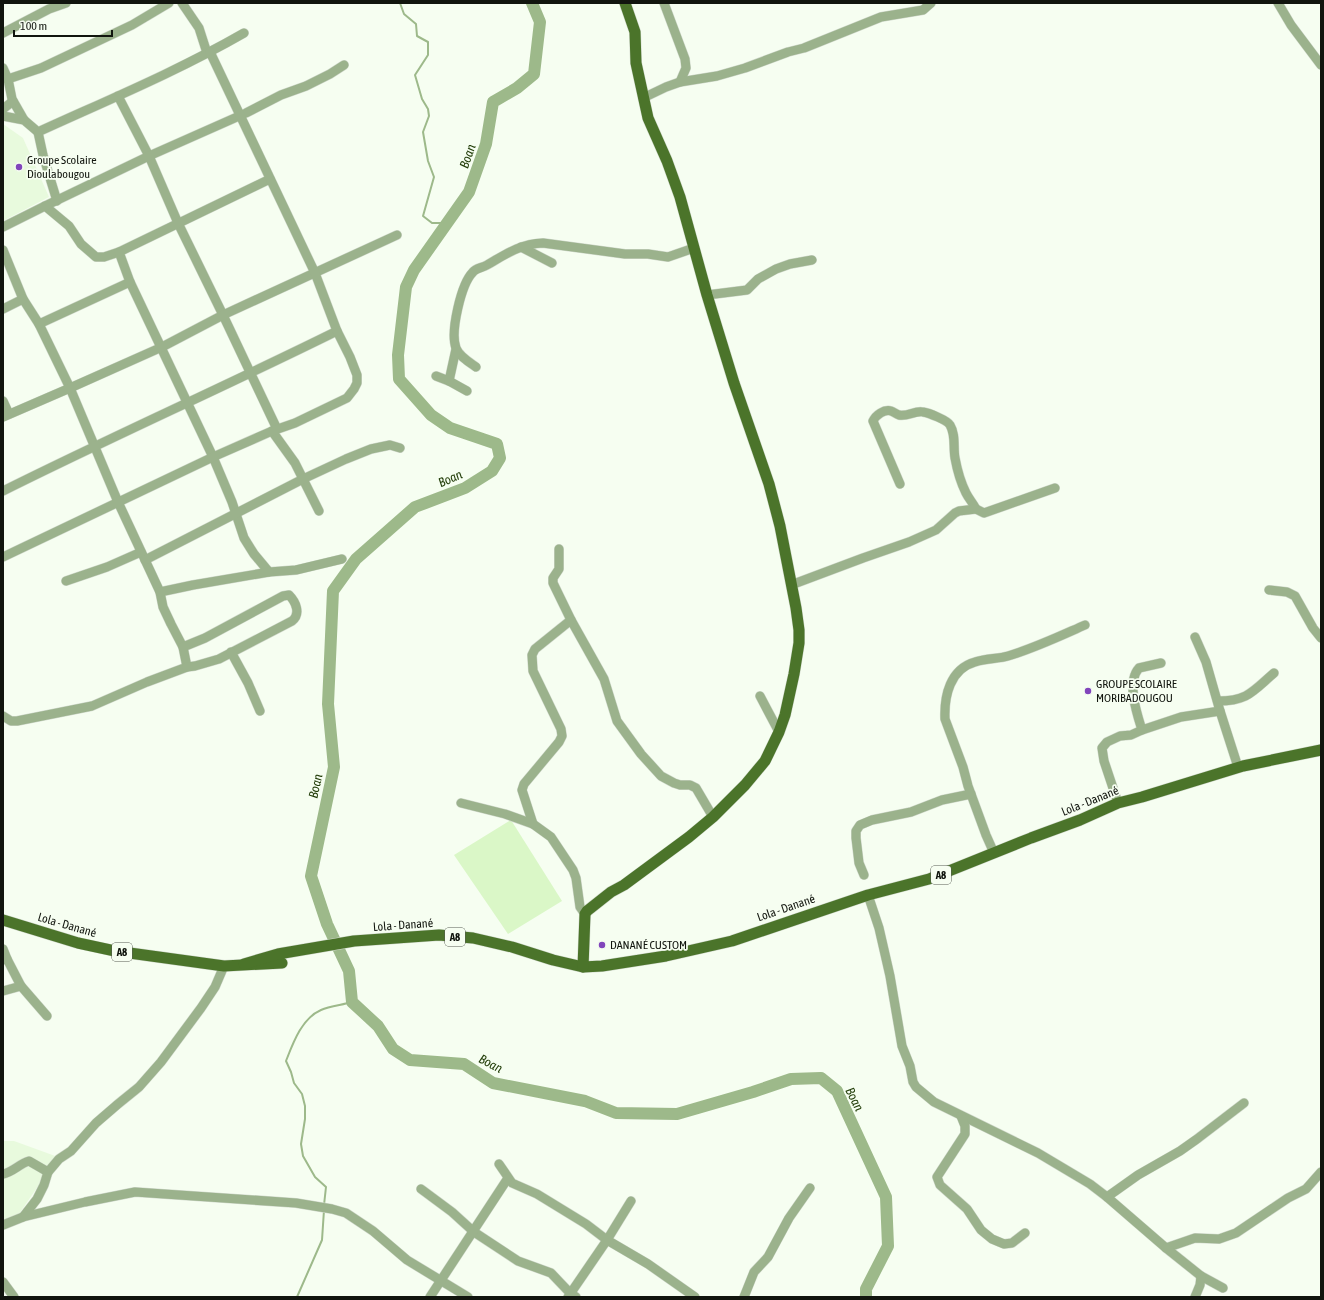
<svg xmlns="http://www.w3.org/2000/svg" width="1324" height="1300" font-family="'Asap Condensed',sans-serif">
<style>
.built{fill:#e8fadd}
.green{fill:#daf7c7}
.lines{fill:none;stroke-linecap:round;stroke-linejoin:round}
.stream{stroke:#9db98a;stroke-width:2}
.river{stroke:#9db98a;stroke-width:12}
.minor-casing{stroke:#d1d9cd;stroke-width:10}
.major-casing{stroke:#d1d9cd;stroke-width:12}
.minor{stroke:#9bb28c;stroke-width:9}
.major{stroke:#4b742a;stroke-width:11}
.poi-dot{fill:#8145bb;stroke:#f6fef1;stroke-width:1.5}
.labels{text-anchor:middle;stroke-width:3.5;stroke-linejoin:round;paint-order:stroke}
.shield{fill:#f6fef1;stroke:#565b52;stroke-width:1}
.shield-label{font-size:11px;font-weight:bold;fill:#11150e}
.poi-label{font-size:12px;fill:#11150e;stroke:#f6fef1;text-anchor:start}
.street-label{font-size:12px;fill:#11150e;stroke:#f6fef1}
.water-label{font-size:13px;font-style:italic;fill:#243f0b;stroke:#f6fef1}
</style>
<rect width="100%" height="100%" fill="#f6fef1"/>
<g class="built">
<path d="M3,124l20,14 26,59 -46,24z"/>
<path d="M3,1141h11l44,16 -39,57 -16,9z"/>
</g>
<path class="green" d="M511,820l51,81 -54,33 -54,-79z"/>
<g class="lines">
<g class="stream">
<path d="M400,3l4,11 12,10 1,12 11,6v13l-13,20 7,24 6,10 1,7 -6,16 5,29 6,16 -11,39 9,7h16"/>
<path d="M324,1205l2,-18 -11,-10 -12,-21 -2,-12 4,-25v-13l-3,-12 -8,-11 -3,-11 -5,-11c7,-18 16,-43 35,-51 9,-4 21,-5 31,-8"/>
<path d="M297,1297l25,-57 2,-30"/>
</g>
<path class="river" d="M532,3l8,19 -6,52 -17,14 -24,14 -7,42 -17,48 -55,78 -8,17 -8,68 1,24 32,36 19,13 47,16 3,14 -8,13 -27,17 -50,19 -59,52 -23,32 -5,113 6,63 -23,109 16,48 22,47 3,31 26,24 15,23 17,11 54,4 29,19 92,18 31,12 61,1 76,-22 38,-13 30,-1 16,13 49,106 2,49 -22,43v8"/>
<g class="minor-casing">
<g id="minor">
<path d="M182,3l17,25 8,25"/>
<path d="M664,3l21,56 1,9 -6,14"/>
<path d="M1278,3l13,22 30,40"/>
<path d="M3,33l46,-24 17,-6"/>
<path d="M3,68l5,11 4,20 12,21"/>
<path d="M8,79l33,-11 91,-43 37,-22"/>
<path d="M118,96l31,60 29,67 45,92 54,114"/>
<path d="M643,98l23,-11 14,-5 37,-6 28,-8 43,-16 16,-4 77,-31 42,-7 8,-7"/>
<path d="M3,109l10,-8"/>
<path d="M3,116l21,4 14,12c70,-32 140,-61 206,-99"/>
<path d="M38,132l5,23 14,46"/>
<path d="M45,206l24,20 12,18 15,13h8l15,-5 151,-73"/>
<path d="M3,227l42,-21 104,-50 97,-43 35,-18 25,-9 24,-12 14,-9"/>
<path d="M521,247l31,16"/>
<path d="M3,250l20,49 16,25 31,64 48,114 42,90 3,15 8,17 12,23 4,20 -40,15 -55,24 -75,15h-6l-8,-5"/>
<path d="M119,252l11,30 83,175 19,45 12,36 10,16 15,18 27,-2 46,-11"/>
<path d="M707,295l40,-5 11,-11 18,-10 14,-5 22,-4"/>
<path d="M3,309l20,-10"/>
<path d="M39,324l91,-42"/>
<path d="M476,367c-7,-5 -17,-11 -20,-19 -6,-16 5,-64 17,-76 3,-4 9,-4 14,-7 19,-11 33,-21 56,-22l82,11h23l20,3 26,-9"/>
<path d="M436,376l13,5 18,10"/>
<path d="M449,381l7,-32"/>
<path d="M3,401l6,13"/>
<path d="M3,417l67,-29 92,-41 61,-32 174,-80"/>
<path d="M272,431l23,32 24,48"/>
<path d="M900,484l-27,-63c3,-6 11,-12 18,-10 3,1 5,3 8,4 9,2 16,-5 24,-3 6,1 24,8 27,13 6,10 3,22 5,33 2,11 6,25 11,35 3,6 7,10 10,16"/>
<path d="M3,491c110,-55 223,-105 334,-160"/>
<path d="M559,549v20l-6,9v5l18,37 33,59 13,42 24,33 20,22 13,7 6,2h10l6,3 17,29"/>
<path d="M3,557l210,-100 59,-26 23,-8 52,-25 7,-9 3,-6v-8l-7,-18 -13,-26 -22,-58 -105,-221"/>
<path d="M145,560l158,-81 43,-20 25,-10 19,-4 10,3"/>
<path d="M66,581l41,-14 34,-15"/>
<path d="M791,585l72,-27 46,-16 27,-12 19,-17 4,-2 17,-2 8,4 71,-25"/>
<path d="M1269,590l18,2 8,4 18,32 8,10"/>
<path d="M160,592l33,-7 76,-13"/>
<path d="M1195,637l11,25 14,49 18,56"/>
<path d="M183,647l22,-9 78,-42 6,-1c7,7 12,19 3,26l-73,38 -24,7 -8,1"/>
<path d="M231,652l17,31 12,28"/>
<path d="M760,696l19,36"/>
<path d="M1218,701c30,0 35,-10 56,-28"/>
<path d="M1142,730c-5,-16 -16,-48 -3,-62l22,-5"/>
<path d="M461,803l44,11 28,10 18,13 22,33 3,8 4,29 5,7"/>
<path d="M1118,803l-14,-42 -2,-13 5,-6 13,-6 11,-1 11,-5 39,-13 39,-6"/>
<path d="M533,824l-11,-34 2,-6 35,-42 3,-6 -1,-7 -28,-58 -1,-16 3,-6 36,-29"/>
<path d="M994,853l-8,-18 -18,-49 -5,-19 -18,-48c-1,-23 5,-50 30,-57 11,-4 23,-3 33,-6 27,-8 52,-20 77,-31"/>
<path d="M864,875l-5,-12 -3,-25v-7l4,-6 12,-5 39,-8 31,-12 29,-6"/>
<path d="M868,895l11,33 11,48 12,70 8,20 3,16 3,5 18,15 104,51 52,31 17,13 59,51 29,-10 24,1 17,-6 52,-35 18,-9 15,-17"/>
<path d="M3,949l4,10 -4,1"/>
<path d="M7,959l14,27 26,30"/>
<path d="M3,991l18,-5"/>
<path d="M961,1116l4,10v8l-28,43 3,8 27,24 14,21 11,9 12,5 8,-1 13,-10"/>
<path d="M499,1164l13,19 25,11 49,30 21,16 41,24 47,33"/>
<path d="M3,1174c10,-2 16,-10 26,-13l19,11"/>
<path d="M421,1189l31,23 22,20 44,29 33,12 19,20 6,4"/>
<path d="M1107,1197l31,-22 42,-24 17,-12 47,-36"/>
<path d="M23,1217l14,-18 7,-14 4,-13 11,-13 12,-8 25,-28 22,-19 21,-17 22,-25 40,-54 14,-21 9,-21"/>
<path d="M3,1225l20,-8 62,-15 50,-10 161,11 36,6 14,4 27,18 34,29 61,37"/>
<path d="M1166,1248l35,28 22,12"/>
<path d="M3,1282l11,15"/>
<path d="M430,1297l78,-119"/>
<path d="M568,1297l39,-57 24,-39"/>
<path d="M744,1297l10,-25 14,-15 21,-39 21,-30"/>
<path d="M1195,1297l5,-12 1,-9"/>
</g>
</g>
<g class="major-casing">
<g id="major">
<path d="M3,920l75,23 37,8 109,15 58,-3"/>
<path d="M244,964l34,-10 76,-13 85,-6 34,3 39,9 41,13 30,7 19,-1 64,-10 66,-15 136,-46 61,-16 102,-41 49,-18 38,-17 24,-6 101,-31 78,-16"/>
<path d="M583,967l2,-53 2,-3 24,-19 13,-7 65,-48 24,-20 32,-32 20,-24 14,-29 6,-17 9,-41 5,-31v-13l-3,-22 -16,-82 -11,-42 -35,-101 -27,-88 -27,-98 -13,-36 -19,-43 -12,-55 -1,-31 -10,-29"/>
</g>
</g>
<use href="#minor" class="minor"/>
<use href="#major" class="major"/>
</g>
<g class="poi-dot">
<circle cx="19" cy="167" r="4"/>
<circle cx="1088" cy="691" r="4"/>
<circle cx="602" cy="945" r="4"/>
</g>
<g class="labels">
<g class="shield">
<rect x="931" y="866" width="20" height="18" rx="3"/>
<rect x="445" y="928" width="20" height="18" rx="3"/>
<rect x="112" y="943" width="20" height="18" rx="3"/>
</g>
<g class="shield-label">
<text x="941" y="879">A8</text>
<text x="455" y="941">A8</text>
<text x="122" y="956">A8</text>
</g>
<g class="poi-label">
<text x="27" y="164">Groupe Scolaire<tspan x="27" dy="14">Dioulabougou</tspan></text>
<text x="1096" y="688">GROUPE SCOLAIRE<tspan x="1096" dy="14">MORIBADOUGOU</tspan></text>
<text x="610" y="949">DANANÉ CUSTOM</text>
</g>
<g class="street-label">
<text transform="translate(1090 801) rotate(-22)" y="4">Lola - Danané</text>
<text transform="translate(786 908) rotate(-19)" y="4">Lola - Danané</text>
<text transform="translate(67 925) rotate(16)" y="4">Lola - Danané</text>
<text transform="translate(403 925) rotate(-4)" y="4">Lola - Danané</text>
</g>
<g class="water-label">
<text transform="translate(467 156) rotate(-71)" y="5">Boan</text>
<text transform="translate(450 478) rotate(-24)" y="5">Boan</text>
<text transform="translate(315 786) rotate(-78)" y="5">Boan</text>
<text transform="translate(491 1063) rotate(28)" y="5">Boan</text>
<text transform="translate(855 1099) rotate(63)" y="5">Boan</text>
</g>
</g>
<rect width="1324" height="1300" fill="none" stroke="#11150e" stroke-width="8"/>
<path d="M14 30v6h98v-6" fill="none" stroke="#11150e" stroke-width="2"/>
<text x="20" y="30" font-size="12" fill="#11150e" stroke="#f6fef1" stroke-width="3" paint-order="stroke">100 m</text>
</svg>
